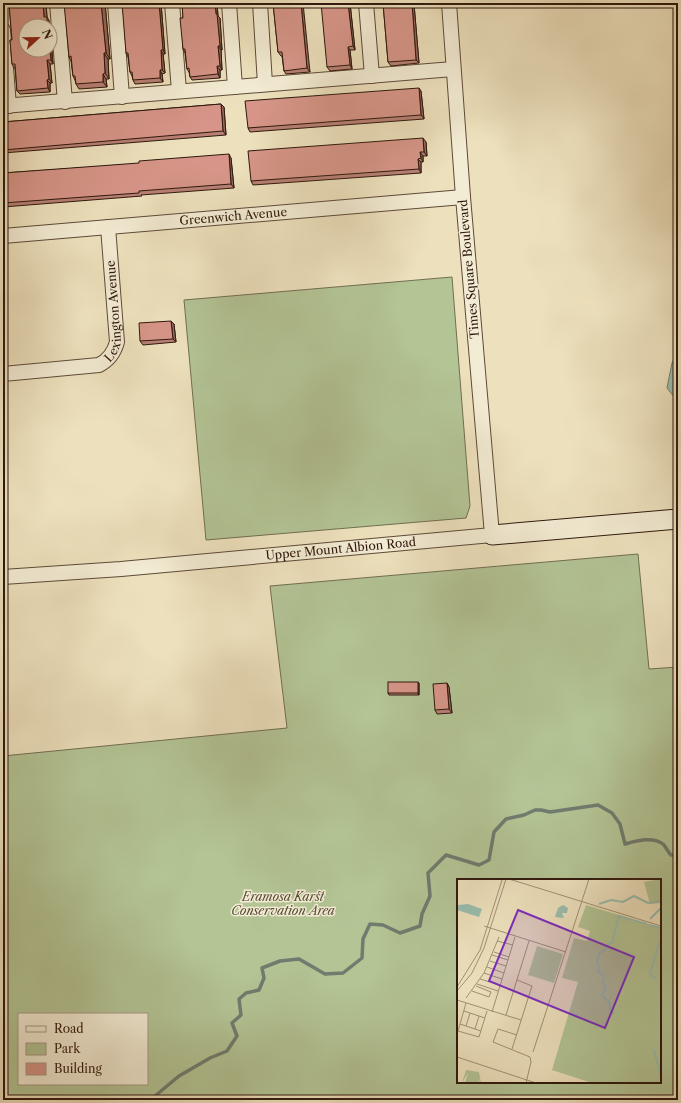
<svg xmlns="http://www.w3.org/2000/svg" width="681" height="1103" font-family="'Libre Caslon Text',serif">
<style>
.green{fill:#b3c495;stroke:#716e51;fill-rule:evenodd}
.water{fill:#99beb0;stroke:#6f7c6f}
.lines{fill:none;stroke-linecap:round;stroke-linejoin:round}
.stream{stroke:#6f7c6f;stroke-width:3.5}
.street-casing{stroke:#5e4a39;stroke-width:16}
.secondary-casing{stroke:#2f180d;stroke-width:21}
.street{stroke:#f3ecd4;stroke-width:14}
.secondary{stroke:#f3ecd4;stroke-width:19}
.wall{fill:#b88075;stroke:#2f180d}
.shaded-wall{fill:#96685f;stroke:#2f180d}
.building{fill:#d69588;stroke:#2f180d}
.labels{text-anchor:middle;stroke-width:3;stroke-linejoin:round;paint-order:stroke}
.street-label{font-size:12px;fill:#2f180d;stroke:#f3ecd4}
.park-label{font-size:12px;font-style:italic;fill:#574c36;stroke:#f3ecd4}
.inset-river{fill:none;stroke:#99beb0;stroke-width:2}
.inset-road{fill:none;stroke:#a19177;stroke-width:1}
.view{fill:#7b2cbf;fill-opacity:0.15;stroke:#7b2cbf;stroke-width:2}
.inset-edge{fill:none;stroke:#2f180d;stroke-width:2}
</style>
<rect width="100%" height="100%" fill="#ede1bd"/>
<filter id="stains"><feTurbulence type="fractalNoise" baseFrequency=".005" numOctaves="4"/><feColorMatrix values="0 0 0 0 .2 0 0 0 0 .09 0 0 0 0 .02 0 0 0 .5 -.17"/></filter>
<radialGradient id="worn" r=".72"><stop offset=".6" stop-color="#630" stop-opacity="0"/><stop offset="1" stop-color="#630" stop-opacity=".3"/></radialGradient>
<g class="green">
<path d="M452,277l18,229 -4,12 -260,22 -22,-240z"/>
<path d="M638,554l11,115 29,-2v433h-675v-344l284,-28 -17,-142zM458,880h202v202h-202zM19,1014h128v70h-128z"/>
</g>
<path class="water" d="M678,351v51l-11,-14 5,-25z"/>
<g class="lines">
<path class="stream" d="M153,1100l2,-4 24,-20 31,-18 17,-7 10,-15 -5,-13 9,-8 -2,-16 7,-6 13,-3 5,-12 -2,-10 18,-7 19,-2 26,15 18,-1 19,-15 1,-19 7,-15 13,1 17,8 20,-7 2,-12 8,-18 -2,-23 18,-18 33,10 10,-5 5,-28 12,-13 18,-4 11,-5h6l9,2 48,-7 14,8 8,11 5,20c11,-3 28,-8 38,0 3,3 5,8 8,11h7"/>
<g class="street-casing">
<g id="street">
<path d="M57,3l8,99"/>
<path d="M115,3l7,94"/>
<path d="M172,3l7,88"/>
<path d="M229,3l6,84"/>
<path d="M260,3l5,81"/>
<path d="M366,3l6,73"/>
<path d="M3,30l6,76"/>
<path d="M3,106l450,-37"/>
<path id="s1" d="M3,236l460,-39"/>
<path id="s2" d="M3,374l96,-9c10,-5 15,-12 18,-23l-9,-115"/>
<path id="s3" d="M3,577l118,-8 371,-34 -29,-338 -14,-194"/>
</g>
</g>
<g class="secondary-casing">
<path id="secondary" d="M492,535l186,-16"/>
</g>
<use href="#street" class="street"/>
<use href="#secondary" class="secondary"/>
</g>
<g class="wall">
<path d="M9,3h37l1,14 2,4 1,5h-24v24h24v-20l3,34h-3l2,19h-2v9l-30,2 -3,-3 -2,-23h-1l-2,-4 -2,-24h2z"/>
<path d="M105,3l5,56h-2l1,20h-3l1,8 -28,2 -3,-5 -1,-4 -2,-4 -2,-15 -2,-4z"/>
<path d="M161,3l4,51h-2l2,19 -3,1 1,8 -28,2 -2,-4 -1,-4 -2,-4 -2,-15 -2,-4z"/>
<path d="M182,3h35l1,13 2,2 2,32h-1l1,20h-2v8l-28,2 -2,-3 -1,-5 -2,-3 -2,-16 -2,-4v-31z"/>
<path d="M273,3l37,69 -24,2 -2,-3 -2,-15h-1l-3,-4z"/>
<path d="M350,3l5,47h-5l2,19 -22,2 -3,-4z"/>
<path d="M383,3h31v1l5,59 -28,3 -3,-4z"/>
<path d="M421,91l3,28 -174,13 -2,-4z"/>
<path d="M221,104l3,3 2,28 -223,18v-31z"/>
<path d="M426,142l1,14h-4v6h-2v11l-168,12 -2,-4z"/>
<path d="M231,158l3,30 -93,7 1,1 -139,11v-34z"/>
<path d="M174,324l2,18 -33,3 -3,-4z"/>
<path d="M419,683v12h-30l-1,-2z"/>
<path d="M447,683l2,4 3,26 -15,1 -2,-4z"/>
</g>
<g class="shaded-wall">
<path d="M43,3h3l1,14 2,4 1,5h-3l-3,-9z"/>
<path d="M101,3h4l5,56 -4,-6z"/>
<path d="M159,3h2l4,51 -2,-4z"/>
<path d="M215,3h2l1,13 2,2 2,32 -2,-4z"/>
<path d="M301,3h2l7,69 -3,-4z"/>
<path d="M348,3h2l5,47 -2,-4z"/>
<path d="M412,3l2,1 5,59 -3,-3z"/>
<path d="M50,30l3,34 -2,-4z"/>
<path d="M218,46l3,4 1,20 -2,-4z"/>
<path d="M348,47l2,3 2,19 -2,-4z"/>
<path d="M161,50l2,4 2,19 -3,-3z"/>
<path d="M104,53l4,6 1,20 -4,-6z"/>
<path d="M47,60l3,4 2,19 -3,-4z"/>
<path d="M217,66l3,4v8l-2,-4z"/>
<path d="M160,70l2,4 1,8 -3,-4z"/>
<path d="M103,74l3,5 1,8 -4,-5z"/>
<path d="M47,80l3,3v9l-2,-4z"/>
<path d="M419,88l2,3 3,28 -3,-4z"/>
<path d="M221,104l3,3 2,28 -3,-4z"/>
<path d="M423,138l3,4 1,14 -3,-4z"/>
<path d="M420,152l3,4v6l-2,-4z"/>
<path d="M229,154l2,4 3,30 -3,-4z"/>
<path d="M418,159l3,3v11l-2,-4z"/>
<path d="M171,321l3,3 2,18 -3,-3z"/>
<path d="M418,682l1,1v12l-1,-2z"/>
<path d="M447,683l2,4 3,26 -3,-4z"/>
</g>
<g class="building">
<path d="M9,3h34l1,14h3v9h-21v24h24l1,10h-4l2,19 -2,1 1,8 -31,3 -2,-27h-3l-2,-24h2z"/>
<path d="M64,3h37l5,50h-2l1,20 -2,1v8l-27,2 -1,-8h-2l-2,-20 -2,1z"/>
<path d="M122,3h37l4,47h-2l1,20h-2v8l-27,2 -1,-8h-2l-2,-19h-2z"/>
<path d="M182,3h33l1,11h1l3,32h-2l2,20h-3l1,8 -28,3 -1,-9 -2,1 -2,-20h-2l-3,-31h3z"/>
<path d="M273,3h28l6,65 -23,3 -2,-19h-4z"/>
<path d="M321,3h27l5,43 -5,1 2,18 -23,2z"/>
<path d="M383,3h29l4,57 -28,2z"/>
<path d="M419,88l2,27 -173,13 -3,-27z"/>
<path d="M221,104l2,27 -220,19v-28z"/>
<path d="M423,138l1,14h-4l1,6 -3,1 1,10 -168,12 -3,-30z"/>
<path d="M229,154l2,30 -92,7v2l-136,10v-30l136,-10v-2z"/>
<path d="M171,321l2,18 -33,2 -1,-18z"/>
<rect x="388" y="682" width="30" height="11"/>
<path d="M447,683l2,26 -14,1 -2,-26z"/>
</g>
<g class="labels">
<g class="street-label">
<text dy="4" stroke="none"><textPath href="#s1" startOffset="231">Greenwich Avenue</textPath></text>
<text transform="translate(469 269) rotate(-95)" y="4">Times Square Boulevard</text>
<text dy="4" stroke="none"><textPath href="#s2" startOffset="157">Lexington Avenue</textPath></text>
<text dy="4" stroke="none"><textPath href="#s3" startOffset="339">Upper Mount Albion Road</textPath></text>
</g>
<g class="park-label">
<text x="283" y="901">Eramosa Karst<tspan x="283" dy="14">Conservation Area</tspan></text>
</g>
</g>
<g transform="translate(457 879)">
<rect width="204" height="204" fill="#ede1bd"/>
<path d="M204,0v24l-11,1 -6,-22zM129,26l75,23v155h-69l-40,-13 26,-88 -16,-4 12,-40 13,3 3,-10 -12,-4zM80,67l26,8 -9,29 -26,-8zM9,191l13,2 2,11h-2l1,-5 -2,5h-13l3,-10 -6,10z" fill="#b3c495"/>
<path d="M11,25l14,5 -3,8 -22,-7 1,-5zM106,26l5,3 -1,5h-5l2,5 -9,-1 3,-9z" fill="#99beb0"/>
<path class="inset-river" d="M142,25l12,-4 12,2 11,-6 14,7 13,-2M193,40l11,-11M192,46l12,3M198,100l-5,-6 11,-35M158,134l-4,-1 -2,-10 -7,-7 4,-8 -4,-5 2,-6 -6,-5 2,-3 -3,-5 2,-10 5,-2 4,-7 4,-1 7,-27 28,8M197,171l7,26"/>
<path class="inset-road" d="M52,0l152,47M27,47l82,26M40,62l16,4M37,73l15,5M35,76l16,5M33,82l16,5M30,88l17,6M27,94l18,6M23,100l20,6M20,105l21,7M0,108l23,-37 22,-70M0,112l15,-18 12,-25 22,-69M15,112l17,6 2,-5 -15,-6M9,119l18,-25 15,-36M0,121l64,20M9,124l-8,28 21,6 8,-26M7,132l21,7M35,133l23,-75M49,136l23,-74M3,145l21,7M9,147l4,-13M18,150l4,-13M60,156l-19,-6 -5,13 37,15 1,5 -5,21M55,170l20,-63 -15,-6M76,173l56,-173M0,178l79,26"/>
<path class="view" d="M61,31l116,47 -29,71 -116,-47z"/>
<rect width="204" height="204" class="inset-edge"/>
</g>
<rect width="681" height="1103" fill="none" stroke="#ede1bd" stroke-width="16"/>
<rect x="4" y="4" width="673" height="1095" fill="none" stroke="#2f180d" stroke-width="2"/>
<rect x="8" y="8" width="665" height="1087" fill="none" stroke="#2f180d"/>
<rect x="18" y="1013" width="130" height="72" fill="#f3ecd4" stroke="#a59784"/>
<rect x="26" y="1026" width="20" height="6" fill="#f3ecd4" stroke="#a59784"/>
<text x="54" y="1033" font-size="12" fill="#2f180d">Road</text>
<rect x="26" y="1043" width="20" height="12" fill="#b3c495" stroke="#a59784"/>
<text x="54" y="1053" font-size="12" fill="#2f180d">Park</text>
<rect x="26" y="1063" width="20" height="12" fill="#d69588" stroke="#a59784"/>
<text x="54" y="1073" font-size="12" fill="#2f180d">Building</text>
<g transform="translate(38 38) rotate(68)"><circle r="19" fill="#f3ecd4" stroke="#a59784"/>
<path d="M0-3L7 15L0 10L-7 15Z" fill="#8f2418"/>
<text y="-6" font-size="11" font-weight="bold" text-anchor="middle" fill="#2f180d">N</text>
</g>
<rect width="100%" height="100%" filter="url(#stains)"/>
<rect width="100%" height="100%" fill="url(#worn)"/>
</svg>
